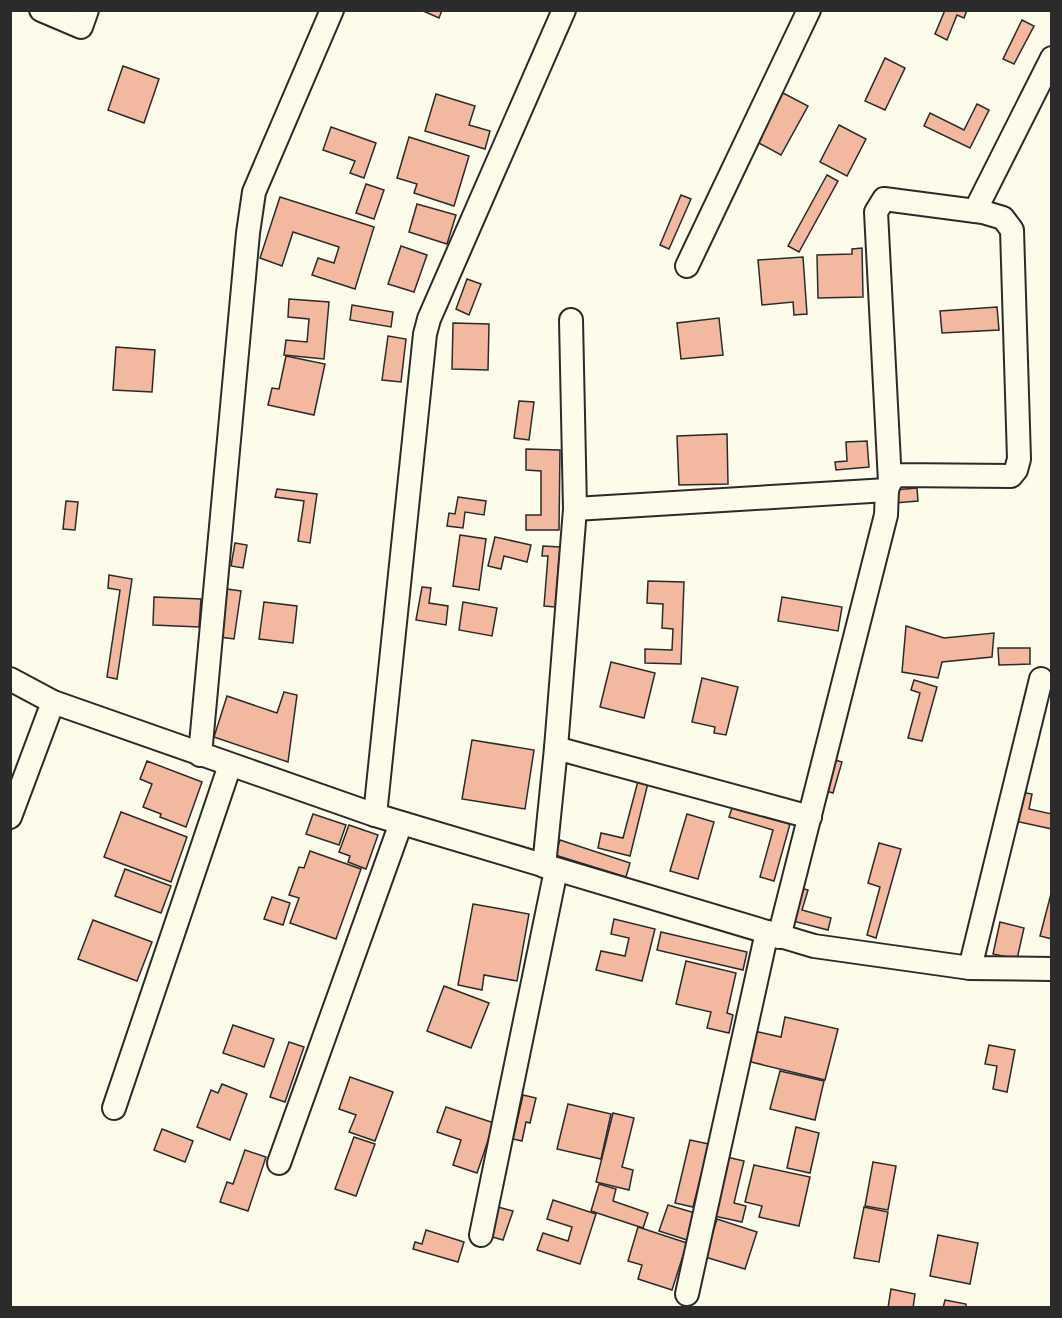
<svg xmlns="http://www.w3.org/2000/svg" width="1062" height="1318" font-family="Mulish,sans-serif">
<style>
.building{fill:#f2b8a0;stroke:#2b2b2b;stroke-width:1.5}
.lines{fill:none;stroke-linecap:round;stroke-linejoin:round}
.street-casing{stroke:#2b2b2b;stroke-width:26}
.street{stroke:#fdfbea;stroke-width:22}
</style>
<rect width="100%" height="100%" fill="#fdfbea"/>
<g class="building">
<path d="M421,10h21l-3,8z"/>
<path d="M945,10h22l-3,8 -7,-3 -10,25 -12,-6z"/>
<path d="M1022,20l12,6 -20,38 -11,-5z"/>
<path d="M885,58l20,10 -20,42 -20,-9z"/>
<path d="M123,66l36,13 -15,44 -36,-13z"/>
<path d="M783,93l25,13 -27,49 -24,-13z"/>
<path d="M436,94l39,12 -6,19 21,6 -5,18 -60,-18z"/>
<path d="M977,104l12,6 -19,38 -46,-22 6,-13 34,17z"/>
<path d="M839,125l27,14 -19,37 -27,-14z"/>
<path d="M331,127l45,16 -12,35 -14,-5 5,-12 -32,-11z"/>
<path d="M409,137l60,19 -15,50 -40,-13 3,-9 -20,-6z"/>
<path d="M827,175l11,6 -39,71 -11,-6z"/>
<path d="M366,184l18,6 -10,29 -18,-6z"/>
<path d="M681,195l10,4 -22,50 -9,-4z"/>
<path d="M280,197l94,30 -19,62 -43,-14 6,-17 16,5 5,-16 -46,-15 -11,34 -22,-8z"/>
<path d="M417,204l39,11 -9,29 -38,-12z"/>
<path d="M401,246l26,9 -13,37 -26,-8z"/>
<path d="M862,248l1,49 -45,1 -1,-43 35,-1v-5z"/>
<path d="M803,257l4,57 -13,1 -1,-13 -31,3 -4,-45z"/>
<path d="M467,279l14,5 -12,31 -13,-6z"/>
<path d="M289,299l40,3 -5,57 -40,-4 2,-15 21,2 2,-23 -21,-2z"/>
<path d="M352,305l41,7 -2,15 -41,-7z"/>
<path d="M997,307l2,23 -57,3 -2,-22z"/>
<path d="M719,318l4,37 -42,4 -4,-36z"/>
<path d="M453,323l36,1 -1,46 -36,-1z"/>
<path d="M388,336l18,3 -5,43 -19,-2z"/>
<path d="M116,347l39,3 -3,42 -39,-2z"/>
<path d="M286,356l39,8 -11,51 -46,-10 4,-17 7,1z"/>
<path d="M519,401l15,1 -5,38 -15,-2z"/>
<path d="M727,434l1,50 -49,1 -2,-49z"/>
<path d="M867,441l2,26 -33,3 -1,-8 12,-1 -1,-19z"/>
<path d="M526,449l34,1 -1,80h-33v-15h15v-44l-15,-1z"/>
<path d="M917,488l1,13 -23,2 -1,-13z"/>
<path d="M277,489l40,5 -7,49 -12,-2 6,-40 -29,-4z"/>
<path d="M458,497l28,4 -2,14 -19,-3 -2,16 -16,-2 2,-13 6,1z"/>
<path d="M66,501l12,1 -3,28 -12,-1z"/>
<path d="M460,535l26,4 -7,51 -26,-4z"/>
<path d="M495,537l36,8 -4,17 -23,-6 -3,13 -13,-3z"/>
<path d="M235,543l12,2 -4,23 -12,-2z"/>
<path d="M543,546l17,1 -5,60 -11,-1 4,-50h-6z"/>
<path d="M109,575l23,4 -15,100 -10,-2 13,-87 -12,-2z"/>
<path d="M648,581l36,1 -3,82 -36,-1v-14l27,1 1,-21 -11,-1 1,-24 -16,-1z"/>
<path d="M422,587l9,1 -2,15 19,3 -2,19 -30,-5z"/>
<path d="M227,589l14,2 -7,48 -14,-2z"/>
<path d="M154,597l47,2 -2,28 -46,-2z"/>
<path d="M782,597l60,10 -4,24 -60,-10z"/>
<path d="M264,602l33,4 -4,37 -34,-4z"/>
<path d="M463,602l34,6 -5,28 -33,-6z"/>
<path d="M906,626l38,12 50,-5 -2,24 -50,5 -4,16 -36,-6z"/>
<path d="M998,648h32v16l-31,1z"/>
<path d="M611,662l44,11 -11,45 -44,-11z"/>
<path d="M702,678l36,9 -12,48 -12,-2 1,-6 -23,-5z"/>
<path d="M914,680l23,7 -15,54 -14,-3 12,-45 -9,-3z"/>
<path d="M284,692l13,3 -9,67 -74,-25 13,-41 50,17z"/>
<path d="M472,740l62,10 -9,59 -63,-10z"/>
<path d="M832,759l10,3 -9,31 -10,-3z"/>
<path d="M147,761l55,21 -16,45 -26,-10 1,-3 -18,-7 9,-23 -12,-5z"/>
<path d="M638,781l10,2 -18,73 -32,-8 3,-15 22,5z"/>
<path d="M1021,792l11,2 -3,15 23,5v15l-37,-8z"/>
<path d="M732,808l58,16 -16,57 -14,-4 13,-47 -44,-13z"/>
<path d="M121,812l66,25 -16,45 -67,-25z"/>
<path d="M313,814l33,11 -7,20 -33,-11z"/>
<path d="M687,814l27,8 -16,57 -28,-8z"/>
<path d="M349,825l29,10 -12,34 -18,-7 2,-6 -11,-4z"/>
<path d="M560,840l70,23 -4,14 -71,-22z"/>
<path d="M879,843l22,6 -25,89 -9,-3 13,-48 -12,-4z"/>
<path d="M310,851l51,18 -25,70 -46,-16 9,-25 -10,-3 10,-28 5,1z"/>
<path d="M125,869l46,17 -10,27 -46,-17z"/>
<path d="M797,887l11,3 -6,20 29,8 -3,12 -39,-10z"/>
<path d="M1052,890v49l-12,-3z"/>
<path d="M272,897l18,6 -7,22 -19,-6z"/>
<path d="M473,904l56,10 -12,67 -33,-6 -2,15 -24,-5z"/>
<path d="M614,919l41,10 -13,52 -46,-11 5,-19 24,5 4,-18 -18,-4z"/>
<path d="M93,920l59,22 -15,39 -59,-22z"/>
<path d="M1000,922l24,6 -7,31 -24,-5z"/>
<path d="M661,932l86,20 -4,18 -86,-20z"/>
<path d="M686,961l50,12 -9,40 6,2 -4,18 -22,-5 4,-16 -35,-8z"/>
<path d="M444,986l45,17 -18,45 -44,-17z"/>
<path d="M785,1017l53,12 -13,51 -78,-19 7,-30 27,6z"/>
<path d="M233,1025l41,14 -10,28 -41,-14z"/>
<path d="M289,1042l15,5 -19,55 -15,-5z"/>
<path d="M989,1045l26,5 -8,42 -14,-3 4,-23 -12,-2z"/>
<path d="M780,1071l44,10 -9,39 -45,-11z"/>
<path d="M350,1077l43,15 -18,49 -26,-9 7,-17 -17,-6z"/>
<path d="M222,1084l25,10 -17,46 -33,-13 14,-37 7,3z"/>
<path d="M523,1095l13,3 -6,25 -4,-1 -4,19 -9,-2z"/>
<path d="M568,1104l43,10 -10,45 -44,-10z"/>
<path d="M446,1107l48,16 -17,50 -24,-8 8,-25 -24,-8z"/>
<path d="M613,1113l21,5 -12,49 11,3 -4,20 -33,-8z"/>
<path d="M796,1127l23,6 -9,40 -23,-5z"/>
<path d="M162,1129l31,12 -8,21 -31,-12z"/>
<path d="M354,1137l21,7 -19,52 -21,-7z"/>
<path d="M690,1140l19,4 -16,63 -18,-4z"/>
<path d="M245,1150l21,7 -18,54 -28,-9 7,-20 6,2z"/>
<path d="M727,1157l17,4 -10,42 12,3 -4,16 -28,-6z"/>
<path d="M873,1162l23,4 -8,44 -23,-4z"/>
<path d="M754,1165l56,12 -11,49 -40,-9 3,-11 -17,-4z"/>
<path d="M599,1184l17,5 -3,12 35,12 -5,15 -52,-17z"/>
<path d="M553,1200l43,14 -16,50 -43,-14 6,-17 25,8 4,-14 -25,-8z"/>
<path d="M668,1205l27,8 -8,27 -28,-9z"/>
<path d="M498,1207l15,4 -10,29 -14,-4z"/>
<path d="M864,1207l24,5 -9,50 -25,-4z"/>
<path d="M717,1219l40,13 -12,37 -40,-12z"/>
<path d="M638,1227l49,16 -15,47 -34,-11 4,-14 -14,-4z"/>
<path d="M426,1230l38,12 -6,20 -45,-13 2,-7 7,2z"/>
<path d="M938,1235l40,8 -8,41 -40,-8z"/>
<path d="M891,1289l24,5 -2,14h-25z"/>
<path d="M945,1300l21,4v4h-23z"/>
</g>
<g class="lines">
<g class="street-casing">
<g id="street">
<path d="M41,10l40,17 6,-17"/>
<path d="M975,211l77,-153"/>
<path d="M687,266l122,-256"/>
<path d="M575,509l312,-19"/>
<path d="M10,679l43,23 322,113 439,131 156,22 82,1"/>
<path d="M556,748l254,69"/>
<path d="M200,755l48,-522 6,-41 78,-182"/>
<path d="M375,815l50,-481 4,-15 135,-309"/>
<path d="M10,817l43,-115"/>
<path d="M544,866l12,-118 19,-239 -4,-189"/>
<path d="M779,937l107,-422 1,-25 3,-8 -14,-270 8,-13 99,13 20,6 9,12 7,229 -3,11 -5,6 -115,-1 -6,7"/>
<path d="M970,968l71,-289"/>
<path d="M114,1108l116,-343"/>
<path d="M279,1163l122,-340"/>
<path d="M481,1235l75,-365"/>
<path d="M687,1294l80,-362"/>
</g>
</g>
<use href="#street" class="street"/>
</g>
<rect width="1062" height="1318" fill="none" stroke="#2b2b2b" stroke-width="24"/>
</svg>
